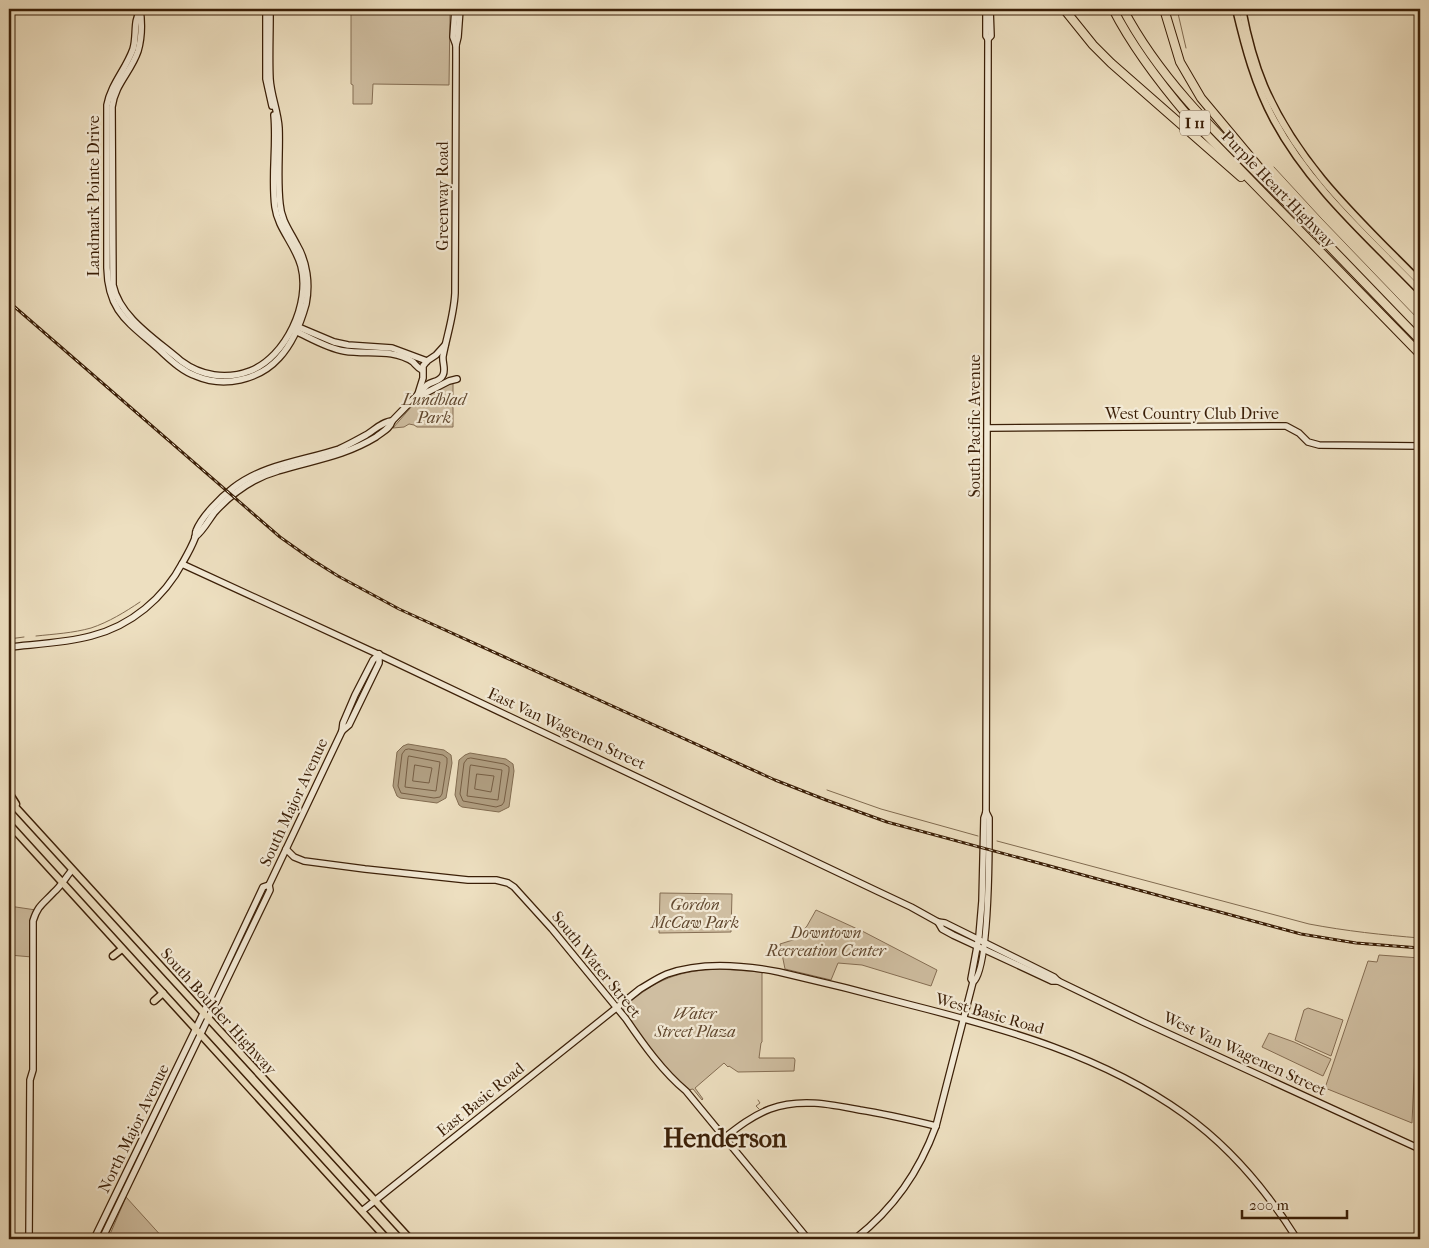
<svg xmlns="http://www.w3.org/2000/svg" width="1429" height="1248" font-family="'IM FELL French Canon',serif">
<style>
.green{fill:#cfbea1;stroke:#856e54}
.water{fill:#b09e81;stroke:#816b50}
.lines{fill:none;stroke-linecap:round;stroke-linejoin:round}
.shore{stroke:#765e44;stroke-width:1}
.stream{stroke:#816b50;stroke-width:1}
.secondary-casing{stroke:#3b1f07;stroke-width:8}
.primary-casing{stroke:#3b1f07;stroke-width:9}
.highway-casing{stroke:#3b1f07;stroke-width:10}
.secondary{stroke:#f3ead6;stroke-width:5.5}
.primary{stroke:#eddfc0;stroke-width:6}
.highway{stroke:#eddfc0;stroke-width:8}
.rail-casing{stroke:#3b1f07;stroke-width:3}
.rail{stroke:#f3ead6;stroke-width:1;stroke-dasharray:4;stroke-linecap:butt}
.labels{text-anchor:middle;stroke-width:4.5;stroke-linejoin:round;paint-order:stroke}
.shield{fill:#f3ead6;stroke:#725c45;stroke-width:1}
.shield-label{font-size:15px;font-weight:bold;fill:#3b1f07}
.street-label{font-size:16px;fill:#3b1f07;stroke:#f3ead6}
.park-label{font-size:16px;font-style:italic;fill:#60472e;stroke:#f3ead6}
.town-label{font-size:26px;font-weight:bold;fill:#3b1f07;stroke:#f3ead6}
</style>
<rect width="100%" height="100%" fill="#eddfc0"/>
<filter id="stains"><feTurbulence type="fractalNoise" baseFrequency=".004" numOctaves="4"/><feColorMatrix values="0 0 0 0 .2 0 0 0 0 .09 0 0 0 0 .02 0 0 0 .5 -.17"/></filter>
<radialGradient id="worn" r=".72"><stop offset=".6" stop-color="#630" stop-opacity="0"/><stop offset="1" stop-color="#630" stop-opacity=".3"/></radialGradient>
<g class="green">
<path d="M351,11h96l3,1 -1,73 -76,-1 -1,20h-19v-19l-2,-1z"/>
<path d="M437,377l14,4 2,2v44h-36l-3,-2 -5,-1 -5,3 -11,1z"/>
<path d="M660,893l72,1 -1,38 -72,1z"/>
<path d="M9,906l27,4 -4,47 -23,-2z"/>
<path d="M816,910l48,22 73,38 -6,16 -69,-21 -24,-2 -7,17 -46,-11 -5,-25 16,-5 11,-13z"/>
<path d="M1379,955l41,3v74h-4l-4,91 -87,-35 43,-127 9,1z"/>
<path d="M719,969l43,3v70l-1,1 -2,15h35l1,2 -1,11 -56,1 -9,-6 -1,1 -4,-4 -29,25 8,11 -1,1 -9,-11 -5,1 -12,-11 -41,-48 -12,-21 2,-4c32,-27 52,-35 94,-37z"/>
<path d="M1308,1008l35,12 -12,36 -36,-16 9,-30z"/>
<path d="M1269,1033l25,9 37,17 -8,17 -61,-29z"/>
<path d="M126,1197l38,42h-56z"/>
</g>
<g class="water">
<path d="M408,744l36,6 7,5 1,8 -6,35 -9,5 -37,-5 -3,-2 -4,-10 4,-34 6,-6z"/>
<path d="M470,753l36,6 7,5 1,7 -5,36 -10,5 -37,-5 -3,-2 -4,-10 4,-35 6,-5z"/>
</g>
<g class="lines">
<g class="shore">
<path d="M409,749l34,6 4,3v5l-5,31 -2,3 -6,1 -33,-5 -3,-7 4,-32 3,-4z"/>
<path d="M409,756l31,6 -4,29 -31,-4 3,-29z"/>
<path d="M471,758l33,6 5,3v4l-5,31 -2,3 -6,2 -33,-6 -3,-7 4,-31 3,-4z"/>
<path d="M415,765l17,3 -3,15 -16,-2z"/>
<path d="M471,765l31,5 -4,30 -31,-4 3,-29z"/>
<path d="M477,774l17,2 -3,16 -16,-3z"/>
</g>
<g class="stream">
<path d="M1177,9l9,39"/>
<path d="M1274,167l47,51 99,103"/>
<path d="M36,636c19,-2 37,-3 55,-8 18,-6 34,-16 49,-26"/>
<path d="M9,639l15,-2"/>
<path d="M827,790l54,19 97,27"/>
<path d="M997,841l312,83c37,7 74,11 111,14"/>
<path d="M677,1011l13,-5"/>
<path d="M632,1013l1,-2v-6"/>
<path d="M758,1100l2,3 -4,3 3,3"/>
</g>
<g class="secondary-casing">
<g id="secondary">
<path d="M140,9c2,14 2,28 -2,42 -7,21 -23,33 -26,56l1,178c7,33 44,55 68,76 20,15 45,19 69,10 36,-14 61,-68 51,-105 -6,-22 -23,-37 -26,-59 -4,-31 2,-62 -1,-92"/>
<path d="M267,9l-1,6v64l6,27"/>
<path d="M986,9v27l2,3"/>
<path d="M140,11c-7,10 -3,26 -7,38 -7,20 -22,35 -26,56v163c1,41 18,52 47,77 13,11 25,25 42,31 28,12 63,4 83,-18 13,-14 22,-36 27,-54 4,-20 1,-42 -9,-59 -7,-14 -16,-25 -17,-41 -3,-26 0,-51 -1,-76 -1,-17 -8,-32 -9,-49 -1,-21 0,-43 0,-64l-2,-6"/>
<path d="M456,45l2,-8 2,-28"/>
<path d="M296,326l38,16 14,3 44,3 35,13"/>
<path d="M293,330c16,7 33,18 51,21 23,4 48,-3 69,11 3,3 5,6 9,8"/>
<path d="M418,394l5,-16v-12l4,-5 9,-6 9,-10"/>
<path d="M418,397l31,-16 8,-2"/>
<path d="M988,428l298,-2 13,7 9,9 11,3 101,1"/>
<path d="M195,537c8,-6 13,-16 19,-24 17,-19 39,-35 64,-42 35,-11 65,-14 98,-34 6,-5 14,-8 16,-16l35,-36c5,-4 13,-3 16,-10 3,-6 -1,-13 0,-19 4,-21 11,-41 12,-63l1,-234v-14l-3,-8 2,-28"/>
<path d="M182,564l202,93 493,234 34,16 27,15 7,1 109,54 4,4 85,41 277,127"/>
<path d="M9,647c27,-3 56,-4 82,-11 40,-10 73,-38 92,-74 4,-7 9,-16 12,-24 1,-2 0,-5 1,-7 6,-15 24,-33 37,-43 31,-24 69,-27 106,-39 9,-4 18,-9 27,-14 7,-4 17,-14 26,-14"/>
<path d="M342,731l7,-6 30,-62v-9"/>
<path d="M286,849l8,8 10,4 61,8 103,11h28l12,3 6,4 38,42 74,90c17,25 37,53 60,72l122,148"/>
<path d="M938,922l4,7 11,6 99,46h6"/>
<path d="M973,982c17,-11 16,-139 16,-164l-3,-6"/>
<path d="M724,1138c14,-11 28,-22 46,-29 29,-11 60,-5 90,1 26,4 51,10 76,16"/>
<path d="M362,1211l278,-222c9,-5 17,-11 27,-15 35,-13 76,-9 112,-2 44,10 88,21 132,33 95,24 192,51 273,109 46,33 83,77 113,125"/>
<path d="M29,1239l1,-159 3,-10v-149c5,-16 10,-17 21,-29 7,-6 12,-15 18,-22"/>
<path d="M94,1239l121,-250 48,-102 6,-2"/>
<path d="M102,1239l168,-349 -1,-5 73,-154 1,-8 12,-28 18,-35 6,-6"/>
<path d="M855,1239c39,-31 64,-67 81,-113l37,-144 -2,-3 8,-43 3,-35 2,-83 2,-6 2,-768v-5l3,-3 -1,-27"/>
</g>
</g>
<g class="primary-casing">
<g id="primary">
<path d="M1236,9c9,38 19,76 38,111 36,67 94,117 146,171"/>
<path d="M1242,9c5,26 12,53 22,77 35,81 96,135 156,196"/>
<path d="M9,793l7,11"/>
<path d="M9,800l401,439"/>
<path d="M9,824l378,415"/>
<path d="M113,956l9,-7"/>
<path d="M154,1001l9,-8"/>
</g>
</g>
<g class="highway-casing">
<g id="highway">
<path d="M1064,9l29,36 18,18 130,114"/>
<path d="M1113,9c20,39 46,73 75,107l232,238"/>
<path d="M1123,9c40,76 103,133 163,193 45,45 89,92 134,138"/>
<path d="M1164,9l16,53 21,36 66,79"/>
</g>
</g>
<use href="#secondary" class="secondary"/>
<use href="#primary" class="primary"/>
<use href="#highway" class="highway"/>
<g class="rail-casing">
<path id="rail" d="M9,302l271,235 31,22 27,17 61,33 376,171 51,20 61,22 414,112 55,9 64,5"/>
</g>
<use href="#rail" class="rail"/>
</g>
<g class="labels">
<rect class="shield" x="1180" y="110.5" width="30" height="25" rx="4"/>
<g class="shield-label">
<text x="1195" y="128">I 11</text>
</g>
<g class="street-label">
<text transform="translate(1279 189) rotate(46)" y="6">Purple Heart Highway</text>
<text transform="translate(93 196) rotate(-90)" y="6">Landmark Pointe Drive</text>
<text transform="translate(442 196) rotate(-90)" y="6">Greenway Road</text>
<text x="1192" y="419">West Country Club Drive</text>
<text transform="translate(974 426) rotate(-90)" y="6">South Pacific Avenue</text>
<text transform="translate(567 728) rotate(25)" y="6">East Van Wagenen Street</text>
<text transform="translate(293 802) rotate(-65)" y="6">South Major Avenue</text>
<text transform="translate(597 964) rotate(51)" y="6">South Water Street</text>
<text transform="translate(219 1011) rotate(48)" y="6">South Boulder Highway</text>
<text transform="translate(990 1013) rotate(16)" y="6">West Basic Road</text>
<text transform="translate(1245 1053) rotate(25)" y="6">West Van Wagenen Street</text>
<text transform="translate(480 1099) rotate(-39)" y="6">East Basic Road</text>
<text transform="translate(133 1128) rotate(-64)" y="6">North Major Avenue</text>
</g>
<g class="park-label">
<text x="434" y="405">Lundblad<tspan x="434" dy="18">Park</tspan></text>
<text x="695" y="910">Gordon<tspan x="695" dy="18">McCaw Park</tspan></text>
<text x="826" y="938">Downtown<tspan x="826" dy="18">Recreation Center</tspan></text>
<text x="695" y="1019">Water<tspan x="695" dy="18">Street Plaza</tspan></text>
</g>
<g class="town-label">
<text x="725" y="1147">Henderson</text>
</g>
</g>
<rect width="1429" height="1248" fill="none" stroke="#eddfc0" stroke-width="30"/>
<rect x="10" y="10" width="1409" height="1228" fill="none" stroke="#3b1f07" stroke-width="2.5"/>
<rect x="15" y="15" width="1399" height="1218" fill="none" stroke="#3b1f07"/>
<path d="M1242 1210v8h105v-8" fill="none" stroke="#3b1f07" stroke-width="2.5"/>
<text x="1249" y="1210" font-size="15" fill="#3b1f07" stroke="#f3ead6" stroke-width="4" paint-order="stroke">200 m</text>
<rect width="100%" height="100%" filter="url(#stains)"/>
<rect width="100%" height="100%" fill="url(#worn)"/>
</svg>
